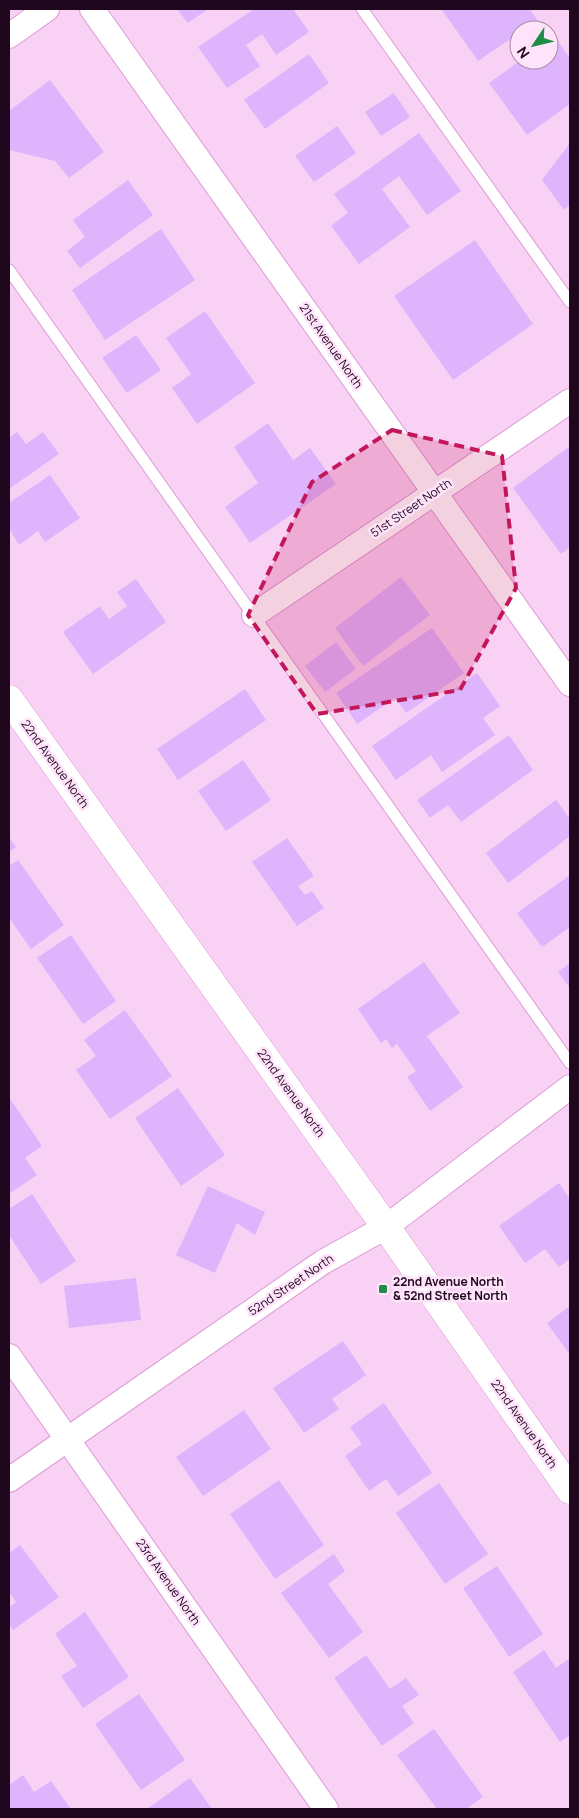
<svg xmlns="http://www.w3.org/2000/svg" width="579" height="1818" font-family="Manrope,sans-serif">
<style>
.building{fill:#deb5fd}
.lines{fill:none;stroke-linecap:round;stroke-linejoin:round}
.lane-casing{stroke:#dc9bd5;stroke-width:13}
.street-casing{stroke:#dc9bd5;stroke-width:26}
.secondary-casing{stroke:#dc9bd5;stroke-width:29}
.lane{stroke:#fff;stroke-width:11}
.street{stroke:#fff;stroke-width:24}
.secondary{stroke:#fff;stroke-width:28}
.marked{fill:#c2185b;fill-opacity:0.2;stroke:#c2185b;stroke-width:4;stroke-dasharray:10 6;stroke-linejoin:round}
.poi-dot{fill:#1e8d46;stroke:#fee3fa;stroke-width:2}
.labels{text-anchor:middle;stroke-width:5;stroke-linejoin:round;paint-order:stroke}
.street-label{font-size:12px;fill:#1f081e;stroke:#fee3fa}
.poi-label{font-size:12px;font-weight:bold;fill:#1f081e;stroke:#fee3fa;text-anchor:start}
</style>
<rect width="100%" height="100%" fill="#f9d1f4"/>
<g class="building">
<path d="M177,9h31l-20,14z"/>
<path d="M254,9h39l16,23 -33,23 -14,-21 -16,11 14,21 -33,22 -29,-41z"/>
<path d="M443,9h87l7,11 -14,10h-4v3l-41,28 -36,-51z"/>
<path d="M554,36l16,22v46l-43,31 -38,-52 32,-23h28v-20z"/>
<path d="M309,54l20,29 -64,46 -21,-29z"/>
<path d="M50,80l54,72 -35,26 -14,-17 -46,-11v-39z"/>
<path d="M394,93l16,24 -29,19 -16,-24z"/>
<path d="M337,126l19,27 -42,29 -19,-26z"/>
<path d="M419,133l42,58 -34,24 -28,-39 -17,13 28,38 -51,37 -28,-38 17,-13 -14,-19z"/>
<path d="M570,143v62l-6,5 -22,-30z"/>
<path d="M128,180l25,35 -73,53 -13,-17 18,-14 -12,-17z"/>
<path d="M161,229l34,51 -90,60 -33,-50z"/>
<path d="M475,240l58,84 -80,56 -59,-84z"/>
<path d="M205,311l50,72 -58,41 -25,-36 19,-14 -25,-36z"/>
<path d="M136,335l25,35 -34,23 -25,-35z"/>
<path d="M268,423l25,37 17,-12 26,36 -86,59 -25,-36 33,-24 -24,-36z"/>
<path d="M17,432l9,12 17,-12 16,22 -50,35v-51z"/>
<path d="M570,446v101l-9,7 -48,-66z"/>
<path d="M50,475l30,43 -35,24 -7,-11 -19,14 -10,-17v-25z"/>
<path d="M401,577l29,38 -67,51 -28,-38z"/>
<path d="M136,579l30,43 -73,52 -30,-42 37,-26 9,13 18,-13 -10,-14z"/>
<path d="M432,628l32,45 -58,40 -11,-15 -38,26 -21,-31z"/>
<path d="M336,642l20,27 -31,23 -20,-26z"/>
<path d="M477,673l23,33 -17,12 12,17 -53,37 -11,-17 -35,25 -24,-34z"/>
<path d="M245,689l21,31 -88,60 -21,-31z"/>
<path d="M509,735l24,35 -72,52 -13,-17 -18,13 -13,-18z"/>
<path d="M243,760l28,40 -45,31 -28,-40z"/>
<path d="M556,800l14,19v17l-62,47 -22,-30z"/>
<path d="M9,837l7,10 -7,5z"/>
<path d="M287,838l27,38 -16,10 7,9 7,-4 12,17 -27,18 -45,-64z"/>
<path d="M18,860l46,65 -33,24 -22,-31v-52z"/>
<path d="M570,875v52l-28,20 -25,-34z"/>
<path d="M71,935l45,66 -33,23 -46,-66z"/>
<path d="M424,962l36,51 -33,23 36,51 -33,24 -23,-34 9,-6 -19,-27 -5,4 -6,-9 -5,4 -23,-34z"/>
<path d="M570,963v25l-12,-16z"/>
<path d="M125,1010l47,66 -62,43 -34,-49 20,-14 -12,-16z"/>
<path d="M178,1088l47,67 -44,31 -46,-68z"/>
<path d="M9,1097l33,49 -17,12 12,17 -28,19z"/>
<path d="M559,1183l11,16v60l-11,8 -14,-18 -20,14 -26,-37z"/>
<path d="M208,1186l57,26 -10,23 -18,-12 -22,50 -39,-18z"/>
<path d="M32,1194l44,67 -35,23 -32,-49v-26z"/>
<path d="M136,1278l5,42 -72,8 -5,-42z"/>
<path d="M570,1306v49l-23,-32z"/>
<path d="M343,1341l23,34 -34,24 7,10 -35,24 -31,-45z"/>
<path d="M384,1403l48,70 -34,23 -12,-17 -17,12 -24,-35 17,-12 -12,-17z"/>
<path d="M244,1410l27,39 -68,47 -27,-39z"/>
<path d="M279,1480l45,65 -49,34 -45,-65z"/>
<path d="M439,1483l49,71 -43,30 -49,-71z"/>
<path d="M20,1545l39,52 -46,33 -4,-6v-17l7,-5 -7,-10v-39z"/>
<path d="M334,1554l11,17 -17,13 35,48 -34,26 -48,-65z"/>
<path d="M497,1566l46,68 -34,23 -46,-69z"/>
<path d="M85,1612l44,65 -46,31 -22,-32 16,-10 -22,-32z"/>
<path d="M544,1650l12,18 14,-10v77l-10,7 -47,-70z"/>
<path d="M366,1655l24,34 16,-11 13,17 -17,11 12,17 -32,23 -48,-68z"/>
<path d="M139,1694l46,66 -44,30 -46,-66z"/>
<path d="M434,1729l49,68 -17,12h-29l-40,-54z"/>
<path d="M23,1775l11,17 17,-11 20,28h-62v-24z"/>
<path d="M190,1778l22,31h-65z"/>
</g>
<g class="lines">
<g class="lane-casing">
<g id="lane">
<path d="M362,9l208,293"/>
<path d="M9,270l561,793"/>
</g>
</g>
<g class="street-casing">
<g id="street">
<path d="M92,9l478,675"/>
<path d="M9,36l38,-27"/>
<path d="M254,615l316,-214"/>
<path d="M9,1356l317,453"/>
<path d="M9,1480l314,-218 63,-35 184,-140"/>
</g>
</g>
<g class="secondary-casing">
<path id="secondary" d="M9,699l377,528 184,263"/>
</g>
<use href="#lane" class="lane"/>
<use href="#street" class="street"/>
<use href="#secondary" class="secondary"/>
</g>
<path class="marked" d="M392,430l110,26 14,132 -56,102 -143,24 -69,-99 64,-133z"/>
<rect class="poi-dot" x="378" y="1284" width="10" height="10" rx="2.5"/>
<g class="labels">
<g class="street-label">
<text transform="translate(331 346) rotate(55)" y="4">21st Avenue North</text>
<text transform="translate(411 508) rotate(-34)" y="4">51st Street North</text>
<text transform="translate(55 764) rotate(54)" y="4">22nd Avenue North</text>
<text transform="translate(291 1093) rotate(54)" y="4">22nd Avenue North</text>
<text transform="translate(291 1285) rotate(-34)" y="4">52nd Street North</text>
<text transform="translate(524 1424) rotate(55)" y="4">22nd Avenue North</text>
<text transform="translate(168 1582) rotate(55)" y="4">23rd Avenue North</text>
</g>
<g class="poi-label">
<text x="393" y="1286">22nd Avenue North<tspan x="393" dy="14">&amp; 52nd Street North</tspan></text>
</g>
</g>
<rect width="579" height="1818" fill="none" stroke="#1f081e" stroke-width="20"/>
<g transform="translate(534 45) rotate(235)"><circle r="24" fill="#fee3fa" stroke="#a58ba2"/>
<path d="M0-4L9 19L0 12L-9 19Z" fill="#1e8d46"/>
<text y="-8" font-size="14" font-weight="bold" text-anchor="middle" fill="#1f081e">N</text>
</g>
</svg>
